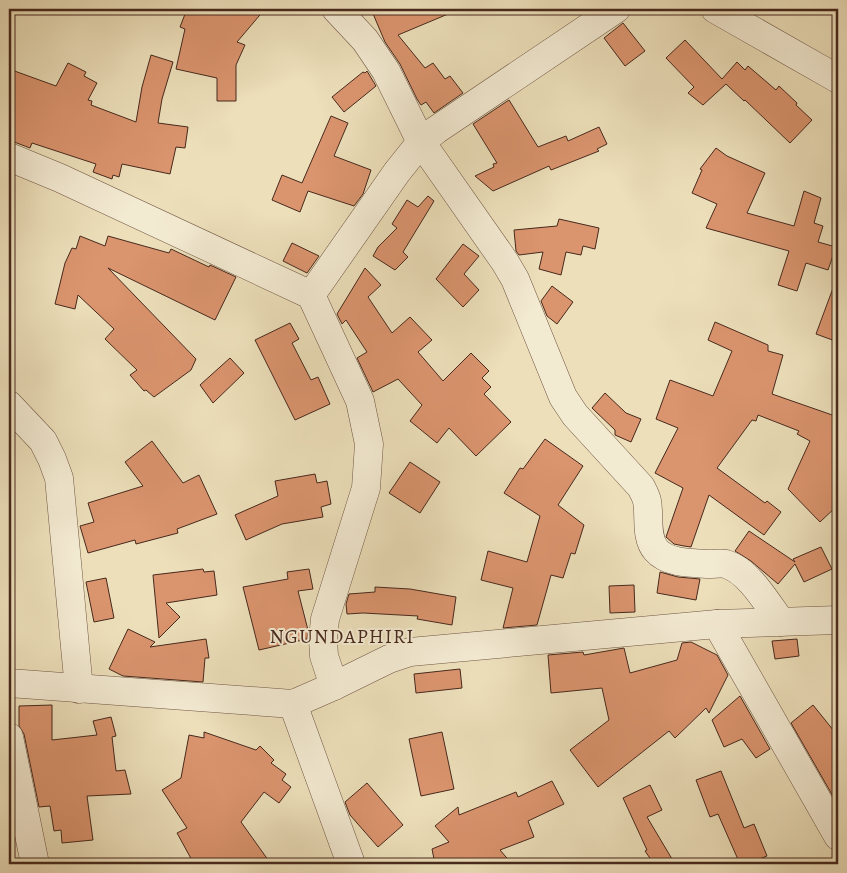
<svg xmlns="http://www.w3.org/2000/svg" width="847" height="873" font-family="Alegreya,serif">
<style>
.building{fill:#da946e;stroke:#47291d}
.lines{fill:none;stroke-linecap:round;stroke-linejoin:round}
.minor-casing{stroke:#705644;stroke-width:29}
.minor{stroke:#f3ead2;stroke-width:28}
.labels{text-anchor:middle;stroke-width:4;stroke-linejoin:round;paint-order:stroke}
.quarter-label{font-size:20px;letter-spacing:1px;fill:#47291d;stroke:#f3ead2}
</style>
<rect width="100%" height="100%" fill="#ecdfba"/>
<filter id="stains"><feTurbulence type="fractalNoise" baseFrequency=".004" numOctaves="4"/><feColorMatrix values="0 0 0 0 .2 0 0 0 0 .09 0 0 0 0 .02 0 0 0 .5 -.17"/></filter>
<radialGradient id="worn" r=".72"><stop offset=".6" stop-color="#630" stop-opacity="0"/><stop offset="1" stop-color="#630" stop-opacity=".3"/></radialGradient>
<g class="building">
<path d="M187,9h78l-28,33 8,3 -9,20v36h-19v-23l-41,-9 9,-40 -5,-2z"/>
<path d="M371,9h89l-62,26 27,33 8,-5 12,16 5,-3 13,17 -29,20 -8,-11 -5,3 -4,-6 -17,-35 -15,-22z"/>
<path d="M623,23l22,28 -20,15 -21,-28z"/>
<path d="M685,40l37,39 15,-17 8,8 3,-4 28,24 3,-4 18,17 -1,2 16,15 -22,23 -45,-43 -1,1 -18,-17 -23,21 -15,-12 6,-6 -28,-29z"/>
<path d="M151,55l22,7 -11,37 -4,24 30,4 -3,21 -9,-1 -6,27 -48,-10 -3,13 -6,-2 -1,4 -19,-7 3,-8 -64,-21 -2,5 -21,-8v-71l47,17 12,-23 18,9 -2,4 13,7 -9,17 4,1 -1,4 45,17 6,-35z"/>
<path d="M367,71l9,15 -32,26 -12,-15 31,-25 2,1z"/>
<path d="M509,100l29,47 28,-11 2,5 31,-14 8,17 -10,5 2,2 -48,19 -2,-4 -56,25 -18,-15 19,-9 -1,-3 4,-1 -24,-39z"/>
<path d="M331,116l17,7 -14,33 37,14 -8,24 -9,12 -46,-15 -8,21 -28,-12 10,-25 20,8z"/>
<path d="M716,148l11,8 38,17 -18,40 47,13 10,-35 17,7 -7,25 9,3 -5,16 18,5 -8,23 -22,-7 -9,28 -19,-6 11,-34 -83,-23 11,-24 -25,-11 10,-23 -2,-1z"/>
<path d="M428,196l6,5 -31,51 5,5 -13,13 -22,-14 5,-9 19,-19 -5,-4 15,-24 11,7z"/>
<path d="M559,219l40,9 -4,21 -12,-3 -2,9 -15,-3 -5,23 -22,-6 4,-17 -24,3 -3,-4 -2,-21 43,-4z"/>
<path d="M80,236l25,10 3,-10 61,17 2,-4 38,18 1,-2 26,12 -21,43 -107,-52 88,91 -5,11 -37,27 -8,-7 -2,1 -14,-16 7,-5 -32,-31 9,-10 -36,-34 -3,14 -20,-5 10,-41 7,-15 4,1z"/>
<path d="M292,243l27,13 -12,17 -24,-12z"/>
<path d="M463,244l16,12 -15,18 15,16 -16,17 -27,-28z"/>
<path d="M365,268l16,17 -13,12 24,36 18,-16 22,23 -14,12 25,29 28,-28 18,18 -7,7 9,9 -7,7 27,28 -35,34 -27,-28 -12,15 -27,-22 12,-16 -24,-26 -25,13 -16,-34 10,-6 -21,-32 -4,4 -5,-10z"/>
<path d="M836,280h2v62l-22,-8z"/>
<path d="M552,286l21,16 -16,22 -10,-8 -6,-15z"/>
<path d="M715,322l53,23v6l15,4 -11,39 66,23v88l-18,17 -32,-33 22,-48 -13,-7 2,-3 -41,-16 -2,6 -4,-1 -35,48 48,35 2,-2 14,11 -17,23 -55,-40 -18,52 -7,-1 -10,-2 -8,-7 17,-49 -28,-15 23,-45 -22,-9 14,-39 43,16 19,-45 -24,-11z"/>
<path d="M290,323l9,16 -7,4 19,37 7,-3 12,27 -35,16 -40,-80z"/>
<path d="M230,358l14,15 -31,30 -13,-18z"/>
<path d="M605,393l21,20 15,6 -10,23 -16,-7v-5l-23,-22z"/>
<path d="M545,439l38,27 -25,39 26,20 -9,29 -4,-1 -8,25 -12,-3 -14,50 -34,3 10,-40 -32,-8 7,-29 39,11 13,-46 -36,-23 16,-25 3,1z"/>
<path d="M152,441l31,42 16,-8 18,39 -40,15 1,4 -42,11 -1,-4 -47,13 -8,-27 14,-4 -6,-19 55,-17 -18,-24z"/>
<path d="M410,462l30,20 -20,31 -31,-20z"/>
<path d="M315,474l2,9 10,-2 4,23 -10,3 2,10 -41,7 -36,16 -11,-25 43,-19 -3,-15z"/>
<path d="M749,531l46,31 -2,-3 28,-12 11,22 -28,13 -9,-18 -17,20 -27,-23 -16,-10z"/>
<path d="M203,569l1,3 10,-1 3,24 -51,8 14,14 -21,21 -6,-63z"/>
<path d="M309,569l4,20 -15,2 10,39 -1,9 -48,11 -16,-63 45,-8 -1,-7z"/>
<path d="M660,572l18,5 22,2 -4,21 -39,-7z"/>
<path d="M106,578l8,40 -20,4 -8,-40z"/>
<path d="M634,585l1,27 -25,1 -1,-27z"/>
<path d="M375,587l35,2 46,8 -4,28 -35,-6 1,-3 -55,-3 -16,1 -1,-10 3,-10 26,-2z"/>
<path d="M128,629l27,13 -5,5 56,-8 3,19h-4l-2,24 -80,-6 -14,-7z"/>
<path d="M797,639l2,17 -24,3 -3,-18z"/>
<path d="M691,642l26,13 11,20 -19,38 -3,-5 -31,30 -6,-7 -71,56 -28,-37 39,-30 -7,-32 -51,5 -3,-38 35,-3 1,3 40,-7 6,25 47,-13 5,-17z"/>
<path d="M460,669l2,19 -46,5 -2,-19z"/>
<path d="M740,696l30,53 -14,9 -14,-19 -18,8 -12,-27z"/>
<path d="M52,705v35l45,-5 -4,-14 18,-4 5,19 -4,1 4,34 9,-1 6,24 -44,2 6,44 -31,3 -1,-13 -7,1 -4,-25 -11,1 -15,-73 -5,-8v-20z"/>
<path d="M813,705l25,31v69l-47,-82z"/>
<path d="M204,732l52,18 4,-4 14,14 -3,3 15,11 -4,6 9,7 -12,16 -15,-11 -23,30 30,42h-77l-17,-31 10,-5 -25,-38 19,-12 8,-43 15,3z"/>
<path d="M442,732l12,57 -33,7 -12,-57z"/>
<path d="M721,771l23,57 10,-4 13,32 -20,8h-7l-22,-50 -8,3 -14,-37z"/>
<path d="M552,781l12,23 -36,17 6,16 -34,13 12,14h-77l-3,-15 17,-7 -14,-16 23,-19 1,8 57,-23 2,5z"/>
<path d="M367,783l36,42 -25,22 -28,-32 -5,-13z"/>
<path d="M650,785l12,25 -15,7 28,47h-21l-9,-13 2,-1 -24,-52z"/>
</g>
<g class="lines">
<g class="minor-casing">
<g id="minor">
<path d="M336,9l29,31 21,31 35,71 84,120 10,17 48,118 12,18 66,72c2,4 5,9 6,14 3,15 -2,36 9,49 12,14 37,13 54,14 5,0 11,-1 16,0 23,7 41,39 55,58"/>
<path d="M715,9l123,70"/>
<path d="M9,157l51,21 251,117 49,106 9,43 -3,44 -41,131 -2,20 1,17 10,30"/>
<path d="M311,295l86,-123 24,-30 15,-12 180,-121"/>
<path d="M9,405l34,36 9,18 7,19 20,211"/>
<path d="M717,624l121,212"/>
<path d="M9,683l284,21 41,-18 55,-27 21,-7 307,-28 121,-4"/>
<path d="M293,704l58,160"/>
<path d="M9,737l26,127"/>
</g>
</g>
<use href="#minor" class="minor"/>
</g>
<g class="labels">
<g class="quarter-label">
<text x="342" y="643">NGUNDAPHIRI</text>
</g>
</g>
<rect width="847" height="873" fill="none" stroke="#ecdfba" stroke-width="30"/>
<rect x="10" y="10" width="827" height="853" fill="none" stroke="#47291d" stroke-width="2.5"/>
<rect x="15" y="15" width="817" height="843" fill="none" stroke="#47291d"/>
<rect width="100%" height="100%" filter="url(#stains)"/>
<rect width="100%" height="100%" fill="url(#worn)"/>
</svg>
